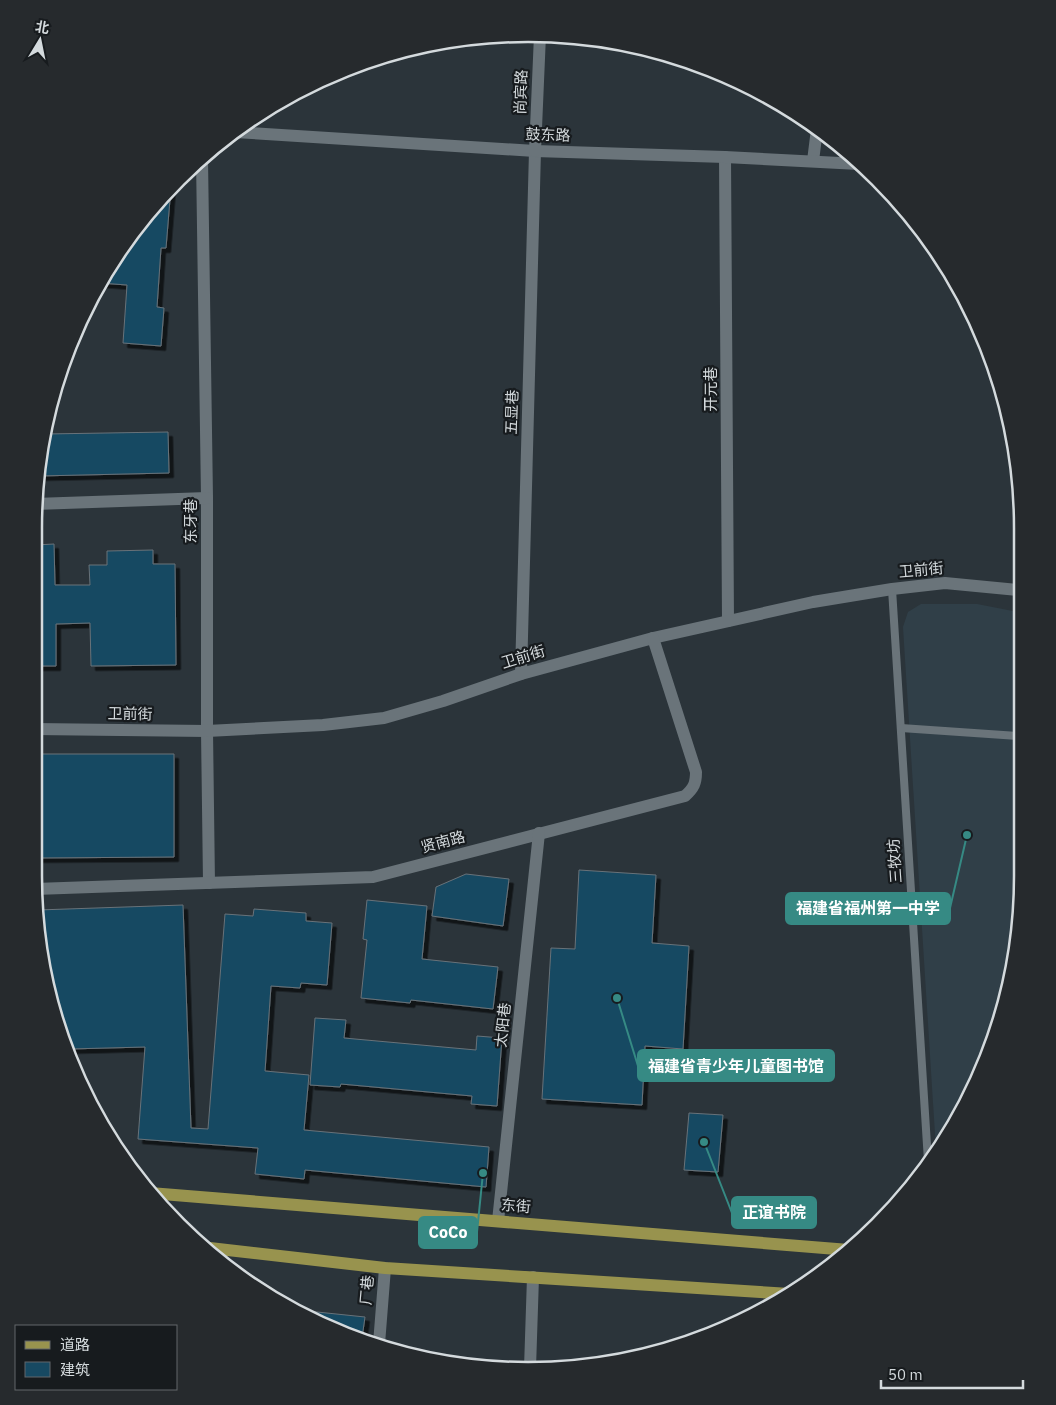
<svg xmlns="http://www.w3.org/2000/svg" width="1056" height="1405" font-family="'IBM Plex Sans','Noto Sans SC',sans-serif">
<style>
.built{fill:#303f48}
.building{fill:#174962;stroke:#687279;filter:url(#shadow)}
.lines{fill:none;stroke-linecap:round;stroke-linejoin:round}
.service{stroke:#6a747a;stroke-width:8}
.pedestrian{stroke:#6a747a;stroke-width:12}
.minor{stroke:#6a747a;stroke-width:12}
.tertiary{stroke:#6a747a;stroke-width:12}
.primary{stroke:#98934e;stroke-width:12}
.labels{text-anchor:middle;stroke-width:4.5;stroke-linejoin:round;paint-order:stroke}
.street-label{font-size:15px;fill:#d4dadd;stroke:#171b1e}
.rim{fill:none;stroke:#d4dadd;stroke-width:2.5}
.leader{fill:none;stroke:#368a84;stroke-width:2}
.callout-dot{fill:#368a84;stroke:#171b1e;stroke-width:2}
.callout{fill:#368a84;stroke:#368a84;stroke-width:2}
.callout-label{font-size:16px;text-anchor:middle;font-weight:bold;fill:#fff}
</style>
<defs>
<filter id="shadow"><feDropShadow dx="4.5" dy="4.5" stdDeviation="0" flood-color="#0009"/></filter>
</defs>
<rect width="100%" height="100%" fill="#2b343a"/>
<path class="built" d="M921,604h56l41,8v329l-22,95 -40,88 -20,26 -33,-523 5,-15z"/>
<g class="building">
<path d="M171,187l-5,61h-5l-4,59 7,1 -3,38 -38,-3 4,-58 -27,-2 17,-30z"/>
<path d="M168,432l1,41 -131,3 7,-42z"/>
<path d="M54,544l1,41h35l-1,-20h18v-14l46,-1v14h22l1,101 -85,1 -1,-43 -34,1v42h-22l1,-121z"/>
<path d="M34,754h140v103l-140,1z"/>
<path d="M579,870l77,5 -4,68 37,3 -6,103 -38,-3 -3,59 -100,-6 9,-151 24,1z"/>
<path d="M466,874l43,5 -6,47 -71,-10 4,-29z"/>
<path d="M367,900l60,6 -5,53 76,8 -5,42 -82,-9 -1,3 -49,-5 6,-58 -4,-1z"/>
<path d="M183,905l8,223 17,1 17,-215 28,2 1,-7 52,4v8l26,2 -5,62 -26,-2 -1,5 -29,-2 -6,85 44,4 -5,55 185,17 -3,40 -181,-17 -1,9 -49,-5 3,-26 -120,-9 7,-92 -76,2 -18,-44 -13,-95z"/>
<path d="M315,1018l31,2 -2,18 132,12 1,-14 25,2 -5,68 -26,-2 1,-8 -131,-12 -1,3 -30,-2z"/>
<path d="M689,1113l34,2 -5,57 -34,-2z"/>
<path d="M298,1310l67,7 -3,21 -53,-18 -12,-8z"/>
</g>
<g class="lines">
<g class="service">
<path d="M892,589l36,572"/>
<path d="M901,728l117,8"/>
</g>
<path class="pedestrian" d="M530,1368l3,-91"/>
<g class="minor">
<path d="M725,157l3,464"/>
<path d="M202,159l5,339v233l2,152"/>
<path d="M813,161l4,-32"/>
<path d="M35,504l172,-6"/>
<path d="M521,674l14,-523"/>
<path d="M34,729l173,2 116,-6 61,-7 59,-17 78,-27 132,-36 160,-36 79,-13 53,-6 73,7"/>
<path d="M35,889l338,-12 312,-81c9,-8 11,-13 11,-24l-43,-134"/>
<path d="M379,1344l6,-76"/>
</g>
<g class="tertiary">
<path d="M235,132l300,19 190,6 134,7"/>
<path d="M535,151l5,-116"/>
<path d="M498,1221l41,-388"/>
</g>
<g class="primary">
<path d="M150,1193l699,57"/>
<path d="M201,1247l184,21 405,26"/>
</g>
</g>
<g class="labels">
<g class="street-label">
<text transform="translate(521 92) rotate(-88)" y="5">尚宾路</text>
<text transform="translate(548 135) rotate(2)" y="5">鼓东路</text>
<text transform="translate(711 389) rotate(-90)" y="5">开元巷</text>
<text transform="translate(512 412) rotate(-88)" y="5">五显巷</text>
<text transform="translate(191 521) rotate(-90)" y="5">东牙巷</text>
<text transform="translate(921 570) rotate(-5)" y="5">卫前街</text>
<text transform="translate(523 657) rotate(-17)" y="5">卫前街</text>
<text transform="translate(130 714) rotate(1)" y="5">卫前街</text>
<text transform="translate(443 842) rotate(-15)" y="5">贤南路</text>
<text transform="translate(895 861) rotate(-94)" y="5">三牧坊</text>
<text transform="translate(503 1025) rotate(-84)" y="5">太阳巷</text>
<text transform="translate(516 1206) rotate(5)" y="5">东街</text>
<text transform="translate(367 1290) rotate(-85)" y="5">厂巷</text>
</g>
</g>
<path d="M0 0H1056V1405H0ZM528 42H528A486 486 0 0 1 1014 528V876A486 486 0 0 1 528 1362H528A486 486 0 0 1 42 876V528A486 486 0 0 1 528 42Z" fill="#262a2d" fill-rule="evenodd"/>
<path class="rim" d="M528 42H528A486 486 0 0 1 1014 528V876A486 486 0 0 1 528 1362H528A486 486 0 0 1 42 876V528A486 486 0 0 1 528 42Z"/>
<path class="leader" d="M967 835L950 908M617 998L638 1066M704 1142L732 1213M483 1173L477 1232"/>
<g class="callout-dot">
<circle cx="967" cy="835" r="5"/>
<circle cx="617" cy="998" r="5"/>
<circle cx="704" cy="1142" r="5"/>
<circle cx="483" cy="1173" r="5"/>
</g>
<g class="callout">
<rect x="786" y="893" width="164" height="31" rx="5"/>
<rect x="638" y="1050" width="196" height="31" rx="5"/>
<rect x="732" y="1197" width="84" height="31" rx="5"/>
<rect x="419" y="1217" width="58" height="31" rx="5"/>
</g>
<g class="callout-label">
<text x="868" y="914">福建省福州第一中学</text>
<text x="736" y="1072">福建省青少年儿童图书馆</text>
<text x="774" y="1218">正谊书院</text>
<text x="448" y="1238">CoCo</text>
</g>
<rect x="15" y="1325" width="162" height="65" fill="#171b1e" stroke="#63676a"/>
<rect x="25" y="1341" width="25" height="8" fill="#98934e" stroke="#63676a"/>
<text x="60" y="1350" font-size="15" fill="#d4dadd">道路</text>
<rect x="25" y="1362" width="25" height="15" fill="#174962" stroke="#63676a"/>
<text x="60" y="1375" font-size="15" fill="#d4dadd">建筑</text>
<g transform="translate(40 40) rotate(10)" stroke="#171b1e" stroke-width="4" paint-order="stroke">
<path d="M0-4L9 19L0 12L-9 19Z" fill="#d4dadd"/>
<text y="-8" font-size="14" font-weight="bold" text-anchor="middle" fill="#d4dadd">北</text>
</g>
<path d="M881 1380v8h142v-8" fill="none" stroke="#d4dadd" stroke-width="2.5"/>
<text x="888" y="1380" font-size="15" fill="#d4dadd" stroke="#171b1e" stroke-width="4" paint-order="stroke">50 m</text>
</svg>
